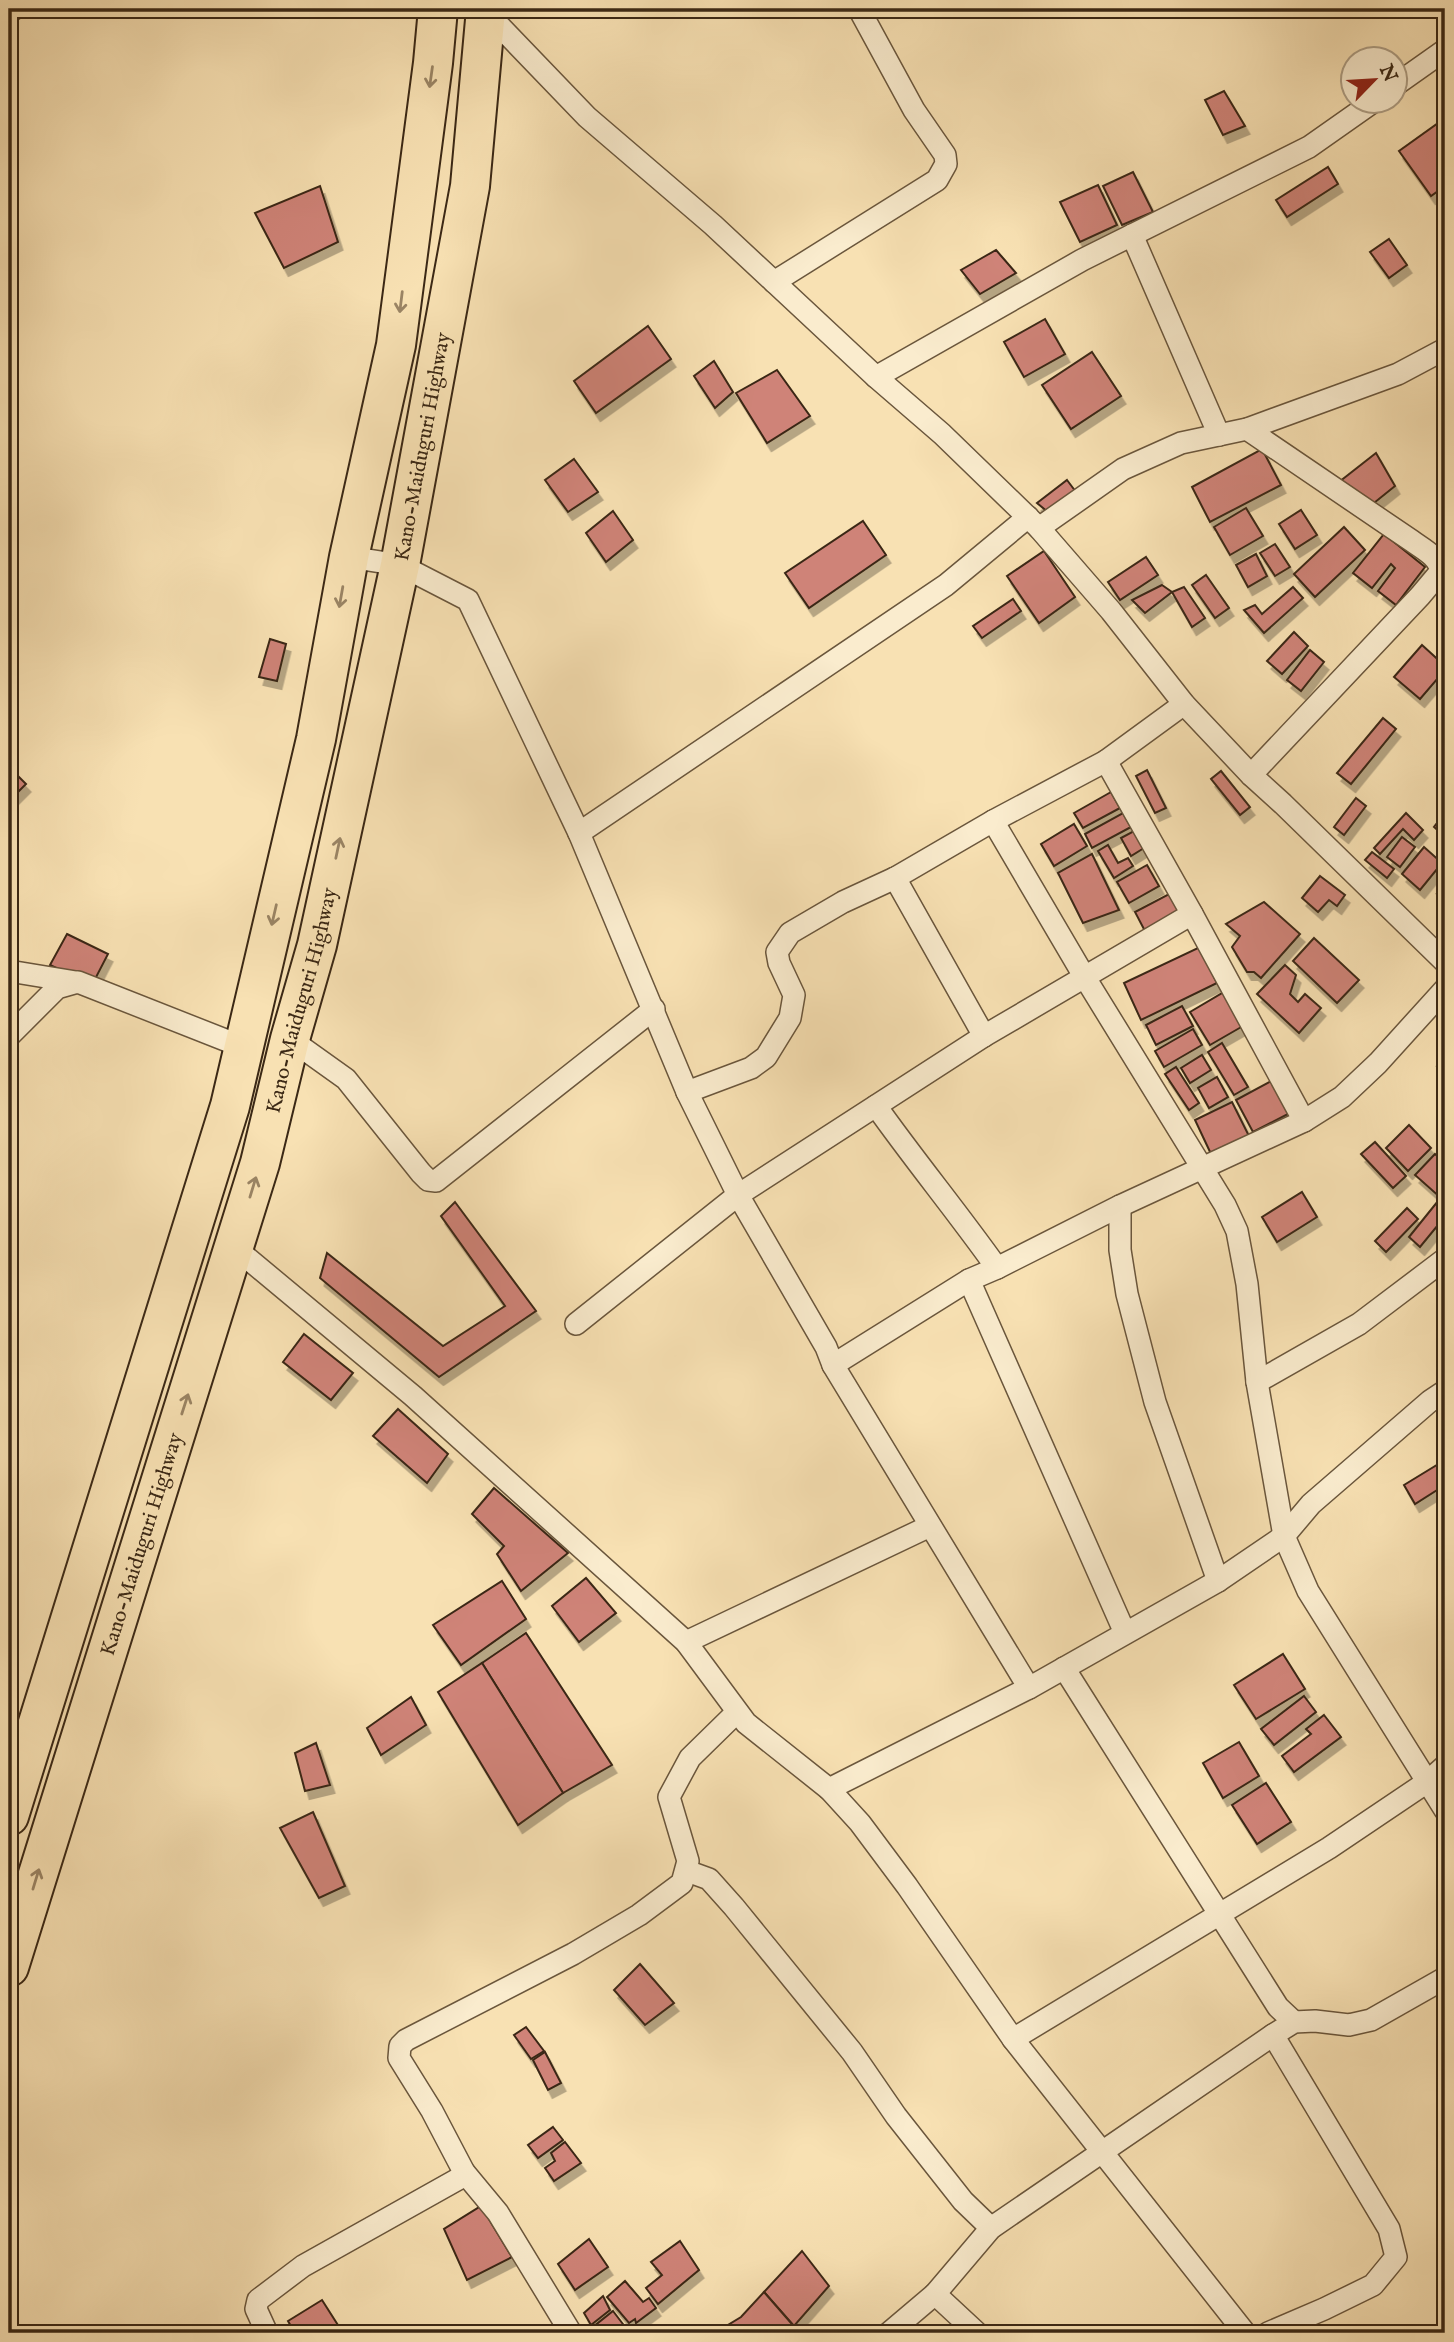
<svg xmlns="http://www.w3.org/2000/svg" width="1454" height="2342" font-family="'IM FELL English',serif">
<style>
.building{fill:#cf8378;stroke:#3b2815;stroke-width:2;filter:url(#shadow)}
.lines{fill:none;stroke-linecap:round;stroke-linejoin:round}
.street-casing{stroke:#6a563c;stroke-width:24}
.highway-casing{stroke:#3b2815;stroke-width:42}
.street{stroke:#faecce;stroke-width:21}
.highway{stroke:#f8e1b3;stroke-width:38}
.oneway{stroke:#9a8464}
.labels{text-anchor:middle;stroke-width:6;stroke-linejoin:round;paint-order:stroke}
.street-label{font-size:21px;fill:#3b2815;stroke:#faecce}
</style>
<defs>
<filter id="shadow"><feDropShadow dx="4.5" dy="8" stdDeviation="0" flood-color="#0004"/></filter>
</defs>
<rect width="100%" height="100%" fill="#f8e1b3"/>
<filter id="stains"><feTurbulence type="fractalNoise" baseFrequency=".00286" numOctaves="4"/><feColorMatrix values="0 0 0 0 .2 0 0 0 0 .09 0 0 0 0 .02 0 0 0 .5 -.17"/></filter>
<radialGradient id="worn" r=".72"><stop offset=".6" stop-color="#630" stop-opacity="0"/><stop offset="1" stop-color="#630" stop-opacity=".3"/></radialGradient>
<g class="building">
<path d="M1224,91l21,35 -22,9 -18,-35z"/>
<path d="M1441,121l4,6v59l-14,10 -32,-45z"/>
<path d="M1328,167l10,17 -51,33 -11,-17z"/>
<path d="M1133,172l20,40 -31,13 -19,-39z"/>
<path d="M1098,185l19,40 -37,17 -20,-40z"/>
<path d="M320,186l18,56 -54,26 -29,-55z"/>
<path d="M1389,239l18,26 -18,13 -19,-26z"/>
<path d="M996,250l20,23 -36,21 -19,-24z"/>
<path d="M1045,319l20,35 -41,23 -20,-35z"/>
<path d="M648,326l23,33 -75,54 -22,-32z"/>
<path d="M1092,352l29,44 -50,33 -29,-44z"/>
<path d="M714,361l19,31 -18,16 -21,-32z"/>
<path d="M777,370l33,46 -43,27 -31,-50z"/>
<path d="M1262,449l19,36 -71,37 -18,-35z"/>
<path d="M1376,453l19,33 -26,21 -30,-25z"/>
<path d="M574,459l24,33 -30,20 -23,-32z"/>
<path d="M1067,480l9,12 -27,21 -12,-10z"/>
<path d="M1246,508l17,28 -33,19 -16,-28z"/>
<path d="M1301,510l16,25 -22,14 -16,-25z"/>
<path d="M613,511l20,29 -27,22 -20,-29z"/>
<path d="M863,521l23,34 -77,53 -24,-35z"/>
<path d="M1344,527l21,23 -50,47 -21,-23z"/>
<path d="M1384,534l41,33 -29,38 -18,-14 17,-23 -4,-4 -19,24 -19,-15z"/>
<path d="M1275,544l15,23 -15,9 -15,-23z"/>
<path d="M1044,551l31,46 -36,26 -32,-47z"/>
<path d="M1256,554l11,22 -19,11 -12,-22z"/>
<path d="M1146,557l12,18 -38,25 -12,-18z"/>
<path d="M1206,575l23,33 -14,10 -23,-33z"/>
<path d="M1162,585l10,7 -27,21 -13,-13z"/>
<path d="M1184,587l21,31 -13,9 -20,-35z"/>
<path d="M1293,587l10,11 -39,35 -20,-23 11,-5 7,9z"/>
<path d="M1013,599l8,12 -39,27 -9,-12z"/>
<path d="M1294,632l14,14 -26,28 -15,-13z"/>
<path d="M270,639l16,5 -9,37 -18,-4z"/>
<path d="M1422,645l23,21v4l-25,29 -26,-22z"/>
<path d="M1310,650l14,12 -23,29 -14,-11z"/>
<path d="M1383,718l13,11 -45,55 -14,-11z"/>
<path d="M9,767l17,17 -17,17z"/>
<path d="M1147,770l19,38 -11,5 -19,-37z"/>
<path d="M1221,771l29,36 -10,8 -29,-36z"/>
<path d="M1111,792l9,16 -37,20 -9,-15z"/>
<path d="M1356,798l10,8 -22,29 -10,-8z"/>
<path d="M1123,813l8,14 -39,21 -7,-14z"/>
<path d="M1406,813l17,17 -9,10 -11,-11 -23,25 -6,-6z"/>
<path d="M1445,813v24l-11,-10z"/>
<path d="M1074,824l13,22 -33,20 -13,-22z"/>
<path d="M1134,831l10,17 -13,8 -10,-18z"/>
<path d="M1402,837l13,10 -15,20 -13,-10z"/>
<path d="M1108,845l10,18 10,-5 5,8 -19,12 -16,-27z"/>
<path d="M1424,847l18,16 -22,27 -18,-16z"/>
<path d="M1372,852l22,17 -7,9 -22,-18z"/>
<path d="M1092,854l27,56 -36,13 -25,-50z"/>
<path d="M1147,865l12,21 -30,17 -12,-21z"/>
<path d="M1320,876l25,19 -8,11 -8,-6 -11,12 -16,-14z"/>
<path d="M1445,889v13l-8,-8z"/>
<path d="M1171,893l11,20 -36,20 -11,-21z"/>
<path d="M1264,902l36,32 -39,44 -7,-6h-7l-15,-25 8,-11 -14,-12z"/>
<path d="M67,934l41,20 -16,31 -42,-20z"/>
<path d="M1314,938l45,42 -22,23 -44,-42z"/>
<path d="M1200,947l17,36 -76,37 -17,-37z"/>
<path d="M1285,965l11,10 -6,19 8,8 7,-8 16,14 -22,25 -42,-39z"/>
<path d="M1224,992l19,34 -33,19 -20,-33z"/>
<path d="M1182,1006l11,20 -37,19 -10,-20z"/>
<path d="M1193,1029l9,16 -38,22 -9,-16z"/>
<path d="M1222,1043l26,44 -14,8 -26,-43z"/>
<path d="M1202,1055l9,15 -21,13 -9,-15z"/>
<path d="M1445,1056v16l-8,-6z"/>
<path d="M1176,1067l23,36 -10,7 -24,-36z"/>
<path d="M1217,1077l11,20 -19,11 -11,-20z"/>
<path d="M1273,1080l17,33 -37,19 -17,-32z"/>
<path d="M1232,1102l17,34 -37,20 -17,-36z"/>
<path d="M1409,1125l22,23 -23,23 -22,-23z"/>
<path d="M1375,1142l31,34 -13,12 -32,-34z"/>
<path d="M1435,1154l10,9v33l-3,3 -27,-24z"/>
<path d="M1302,1192l15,25 -40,25 -15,-25z"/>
<path d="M1438,1201l7,6v24l-7,-6 -18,22 -11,-10z"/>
<path d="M455,1202l81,109 -97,66 -119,-99 7,-25 116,93 62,-40 -64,-90z"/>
<path d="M1407,1208l11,11 -32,33 -11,-11z"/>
<path d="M304,1334l49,39 -22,27 -48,-38z"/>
<path d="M398,1409l50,45 -21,29 -54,-47z"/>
<path d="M1445,1460v25l-30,19 -11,-19z"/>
<path d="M494,1488l74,65 -47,38 -24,-37 7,-8 -32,-32z"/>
<path d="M586,1578l30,35 -37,29 -27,-36z"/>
<path d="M502,1581l24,38 -65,46 -28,-40z"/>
<path d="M526,1633l86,132 -49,28 -81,-130z"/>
<path d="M1283,1654l22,35 -49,30 -22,-34z"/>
<path d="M482,1663l81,130 -45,32 -80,-133z"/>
<path d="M1304,1696l12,16 -42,33 -13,-16z"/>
<path d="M411,1697l15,28 -45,30 -14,-27z"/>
<path d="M1324,1715l17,22 -47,35 -12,-16 29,-22 -5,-5z"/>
<path d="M1239,1742l20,34 -36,22 -20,-35z"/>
<path d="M316,1743l14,42 -25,6 -10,-38z"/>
<path d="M1266,1783l25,39 -34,22 -25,-39z"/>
<path d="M313,1812l32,74 -26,12 -39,-70z"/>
<path d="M640,1964l34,39 -29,22 -31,-35z"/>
<path d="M526,2027l18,24 -13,8 -17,-24z"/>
<path d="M545,2052l16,31 -13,7 -15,-30z"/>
<path d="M553,2127l10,13 -25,18 -10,-13z"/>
<path d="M565,2142l16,21 -27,18 -9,-13 10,-7 -4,-8z"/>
<path d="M481,2206l31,51 -45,23 -23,-51z"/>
<path d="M589,2239l19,28 -33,23 -17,-26z"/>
<path d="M680,2241l19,29 -41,34 -12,-16 16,-13 -11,-13z"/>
<path d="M802,2251l27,35 -35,40 -30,-34z"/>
<path d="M625,2281l18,21 6,-4 7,10 -20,15 -1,-4 -6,4 -22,-26z"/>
<path d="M764,2292l34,39 -2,2h-60l-8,-8 13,-8z"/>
<path d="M603,2296l7,14 -19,15 -7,-12z"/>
<path d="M322,2300l21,33h-48l-7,-12z"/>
<path d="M613,2311l16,21 -31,1 -5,-6z"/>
</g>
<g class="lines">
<g class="street-casing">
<g id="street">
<path d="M486,12l101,105 126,108 163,152 66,57 97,94 72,83 73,93 67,71 32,29 162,158"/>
<path d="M9,13l5,-4"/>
<path d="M1394,86l51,-36"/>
<path d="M1132,235l87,200"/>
<path d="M774,282l163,-102 9,-16 -1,-9 -31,-45 -55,-101"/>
<path d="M876,377l206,-117 227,-113 64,-45"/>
<path d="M1247,429l165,112c11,8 26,15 29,30l-21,25 -169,179"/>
<path d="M1039,528l84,-59 58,-26 66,-14 151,-55 47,-25"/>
<path d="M349,557l51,8 68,35 111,233 108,259 51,103 88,152 7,18 196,323"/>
<path d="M1106,761l86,153 112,207"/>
<path d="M993,821l91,155 141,229 12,26 10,53 10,98 27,154 24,55 137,219"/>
<path d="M579,833l367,-248 82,-68"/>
<path d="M895,878l89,158"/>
<path d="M9,971l67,11"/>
<path d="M9,1036l48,-48 21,-6 165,65"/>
<path d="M290,1039l56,40 75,94 7,7 8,1 218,-172"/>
<path d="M687,1092l64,-24 15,-11 24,-39 4,-23 -15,-32 -2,-11 13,-19 53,-31 52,-24 98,-57 113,-60 78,-57"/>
<path d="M876,1106c39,55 82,107 121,162"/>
<path d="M1120,1206v44l7,44 28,108 63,179"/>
<path d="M234,1247l179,149 273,246 60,81 83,66 31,34 47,63 106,153 232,294"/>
<path d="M969,1280l156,353"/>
<path d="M576,1324l162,-129 246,-159 208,-122"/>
<path d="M833,1365l136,-85 28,-12 123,-62 184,-85 38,-24 36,-34 67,-74"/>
<path d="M1257,1382l102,-58 86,-65"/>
<path d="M686,1642l244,-116"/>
<path d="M1064,1668l214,339 16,15"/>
<path d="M829,1789l200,-101 189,-107 66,-45 27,-32 119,-103 15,-10"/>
<path d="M687,1871l22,8 25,28 118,145 44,64 67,85 28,27"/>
<path d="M1013,2039l316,-191 98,-66 18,-16"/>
<path d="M935,2294l42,39"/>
<path d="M267,2333l-11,-24 2,-9 45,-34 157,-88 4,-6"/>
<path d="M571,2333l-73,-120 -34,-41 -32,-61 -33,-53 1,-12 6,-6 167,-86 66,-39 43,-32 6,-22 -19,-64 21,-39 47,-46"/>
<path d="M889,2333l46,-39 56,-66 282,-193 21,-13 21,-1 34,4 22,-5 74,-42"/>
<path d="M1268,2333l56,-24 49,-24 23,-28 -7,-28 -116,-194"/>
</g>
</g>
<g class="highway-casing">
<g id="highway">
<path d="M9,1816l221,-710 86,-367 33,-182 47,-212 37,-282 5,-54"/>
<path id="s1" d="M9,1967l251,-804 30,-124 27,-94 83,-380 70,-379 16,-177"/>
</g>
</g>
<use href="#street" class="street"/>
<use href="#highway" class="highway"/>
</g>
<defs><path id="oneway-shaft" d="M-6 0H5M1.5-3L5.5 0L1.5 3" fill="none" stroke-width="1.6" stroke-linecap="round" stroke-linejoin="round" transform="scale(1.75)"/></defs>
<g class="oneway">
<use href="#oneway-shaft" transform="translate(431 77) rotate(98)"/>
<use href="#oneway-shaft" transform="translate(401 302) rotate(97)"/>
<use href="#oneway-shaft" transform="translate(341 597) rotate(100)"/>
<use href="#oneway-shaft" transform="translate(338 848) rotate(-78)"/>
<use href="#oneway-shaft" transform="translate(274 915) rotate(103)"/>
<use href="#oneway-shaft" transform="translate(253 1187) rotate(-73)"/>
<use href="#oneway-shaft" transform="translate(185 1404) rotate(-72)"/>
<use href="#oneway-shaft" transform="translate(36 1879) rotate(-73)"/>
</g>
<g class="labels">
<g class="street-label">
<text dy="7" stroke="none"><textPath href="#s1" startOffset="1577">Kano-Maiduguri Highway</textPath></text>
<text dy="7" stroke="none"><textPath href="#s1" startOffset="1010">Kano-Maiduguri Highway</textPath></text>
<text dy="7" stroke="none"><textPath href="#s1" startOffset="443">Kano-Maiduguri Highway</textPath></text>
</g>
</g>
<rect width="1454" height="2342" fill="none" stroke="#f8e1b3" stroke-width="35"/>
<rect x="10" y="10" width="1433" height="2321" fill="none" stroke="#3b2815" stroke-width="3.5"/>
<rect x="18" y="18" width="1419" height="2307" fill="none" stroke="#3b2815" stroke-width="2"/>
<g transform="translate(1374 80) rotate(65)"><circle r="33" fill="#faecce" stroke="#ae9e84" stroke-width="2"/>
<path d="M0-5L12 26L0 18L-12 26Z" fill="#8f2418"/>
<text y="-10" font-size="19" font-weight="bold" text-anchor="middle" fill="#3b2815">N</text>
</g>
<rect width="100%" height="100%" filter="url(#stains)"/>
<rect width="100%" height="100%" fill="url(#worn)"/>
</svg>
